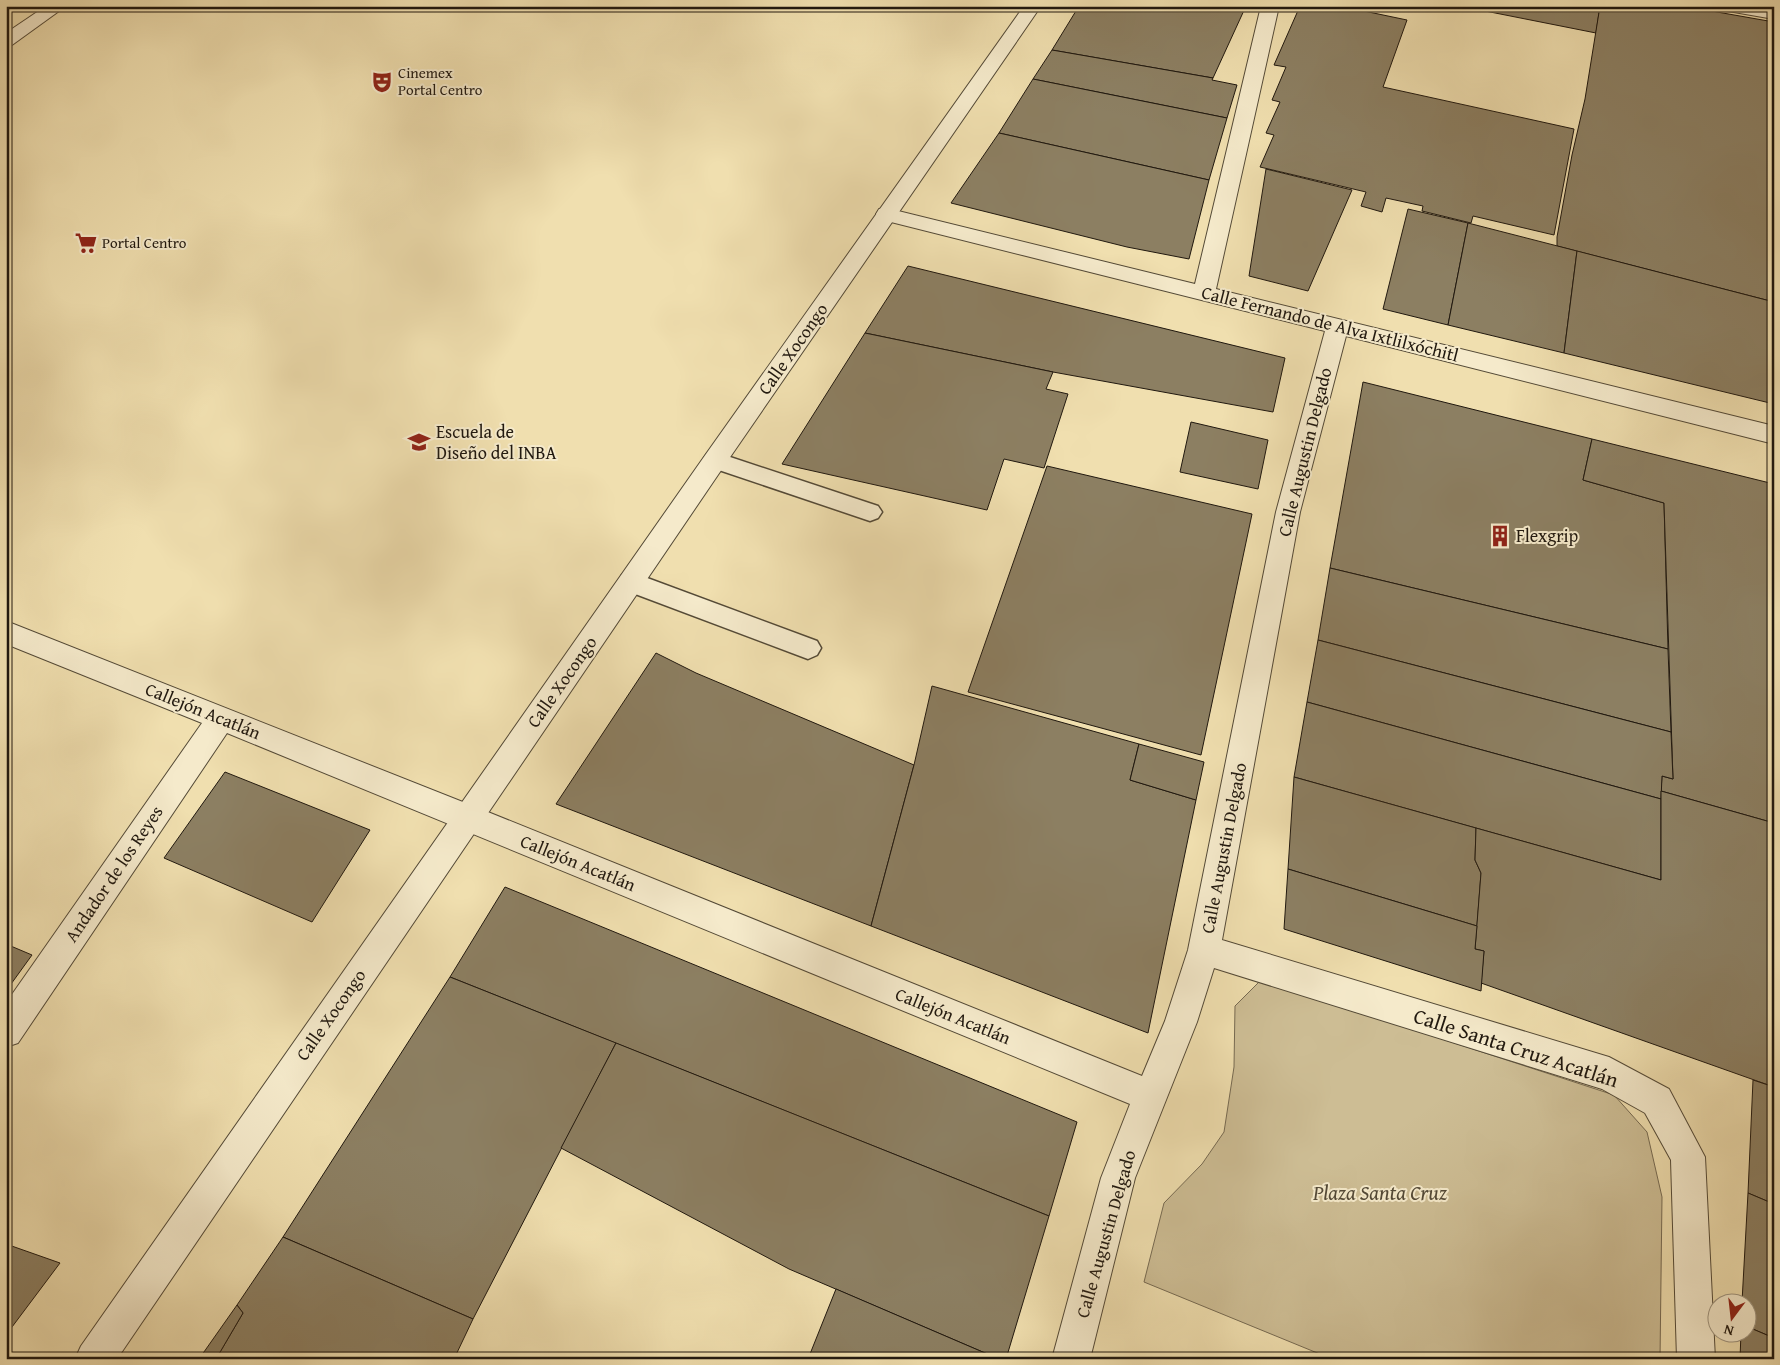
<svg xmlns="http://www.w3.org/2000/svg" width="1780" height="1365" font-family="'Gentium Book Plus',serif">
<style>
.green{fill:#cdbd94;stroke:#766a52}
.building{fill:#8c7f62;stroke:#20180f}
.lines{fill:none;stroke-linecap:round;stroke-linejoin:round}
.service-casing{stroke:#544a37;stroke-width:3}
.minor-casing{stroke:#544a37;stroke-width:2}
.tertiary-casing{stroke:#544a37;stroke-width:2}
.service{fill:#f5eacb;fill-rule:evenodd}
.minor{fill:#f5eacb;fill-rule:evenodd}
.tertiary{fill:#f5eacb;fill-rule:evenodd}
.labels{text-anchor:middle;stroke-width:4;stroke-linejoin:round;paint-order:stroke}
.far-poi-label{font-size:15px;fill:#20180f;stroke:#f5eacb;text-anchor:start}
.street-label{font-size:18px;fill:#20180f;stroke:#f5eacb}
.poi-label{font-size:18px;fill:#20180f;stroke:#f5eacb;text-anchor:start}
.near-street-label{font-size:21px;fill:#20180f;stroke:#f5eacb}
.near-park-label{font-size:21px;font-style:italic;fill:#544a37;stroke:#f5eacb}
</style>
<rect width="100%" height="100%" fill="#f0dfaf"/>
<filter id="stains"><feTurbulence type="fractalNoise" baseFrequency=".004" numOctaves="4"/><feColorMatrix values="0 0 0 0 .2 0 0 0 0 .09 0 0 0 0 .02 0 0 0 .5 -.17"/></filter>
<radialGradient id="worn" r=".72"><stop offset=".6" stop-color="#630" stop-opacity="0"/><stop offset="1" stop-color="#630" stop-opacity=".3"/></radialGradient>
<path class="green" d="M1261,980l353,115 33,37 15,65 -2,162h-328l-188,-77 20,-79 38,-39 22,-32 10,-65 1,-61z"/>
<g class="building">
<path d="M1079,6h167l-33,72 -161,-28z"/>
<path d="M1300,6h40l67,14 -24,67 191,42 -20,106 -81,-19 -2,7 -49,-12 1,-5 -37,-8 -4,14 -21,-6 5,-14 -106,-25 14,-32 -8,-2 14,-31 -8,-2 14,-33 -12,-2z"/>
<path d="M1460,6h140l-4,27z"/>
<path d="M1600,6h83l91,16v280l-217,-56v-9l15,-82 13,-56z"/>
<path d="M1052,50l161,28 -1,2 25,5 -10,33 -194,-39z"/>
<path d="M1033,79l194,39 -18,62 -210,-47z"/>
<path d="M999,133l210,47 -20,79 -62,-12 -176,-44z"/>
<path d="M1266,169l86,21 -44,101 -59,-15z"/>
<path d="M1408,209l60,14 -20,102 -65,-16z"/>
<path d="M1468,223l109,28 -13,102 -116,-28z"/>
<path d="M1577,251l197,51v102l-210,-51z"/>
<path d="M908,266l377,92 -12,54 -220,-40 -188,-39z"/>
<path d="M865,333l188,39 -7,17 22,5 -24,74 -40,-9 -17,51 -205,-46z"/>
<path d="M1363,382l229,57 -9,41 81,23 4,146 -338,-81z"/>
<path d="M1191,422l77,18 -10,49 -78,-17z"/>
<path d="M1592,439l182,45v339l-113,-32 1,-15 11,3 -9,-276 -81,-23z"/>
<path d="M1047,466l205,48 -51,241 -233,-63z"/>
<path d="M1330,568l338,81 3,83 -353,-92z"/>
<path d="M1318,640l353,92 2,47 -11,-3 -1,23 -354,-97z"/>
<path d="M656,653l40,20 218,92 -43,161 -315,-122z"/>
<path d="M932,686l207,58 -9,36 66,20 -48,233 -277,-107 43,-161z"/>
<path d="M1307,702l354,97v81l-367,-103z"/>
<path d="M1139,744l65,18 -8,38 -66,-20z"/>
<path d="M225,772l145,58 -58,92 -148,-64z"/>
<path d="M1294,777l182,51 -1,32 6,13 -4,53 -189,-57z"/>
<path d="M1661,791l113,32v264l-293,-104 3,-32 -9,-2 6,-76 -6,-13 1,-32 185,52z"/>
<path d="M1288,869l189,57 -2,23 9,2 -3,40 -197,-62z"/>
<path d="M505,887l572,235 -28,94 -599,-239z"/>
<path d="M6,944l26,11 -26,36z"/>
<path d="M450,977l166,66 -143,276 -190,-82z"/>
<path d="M616,1043l433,173 -43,143h-7l-210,-90 -228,-121z"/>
<path d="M1753,1080l21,7v117l-26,-11z"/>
<path d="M1748,1193l26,11v134l-26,-11v-25h-6z"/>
<path d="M283,1237l190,82 -19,40h-238l27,-46 -6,-8z"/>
<path d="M6,1244l54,19 -54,72z"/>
<path d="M836,1289l163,70h-191z"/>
<path d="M237,1305l6,8 -27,46h-17z"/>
<path d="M1748,1327l26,11v21h-34l1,-27h7z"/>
</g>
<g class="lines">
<g class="service-casing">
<g id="service">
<path d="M715,452l163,54 4,6 -4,6 -8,3 -163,-55 -4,-6 4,-6z"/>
<path d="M631,572l186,69 4,7 -4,7 -9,4 -186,-70 -3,-7 3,-7z"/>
</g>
</g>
<g class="minor-casing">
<g id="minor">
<path d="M1261,6h18l-63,283 558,137v18l-428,-108 -46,176 -78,428 387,117 60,32 36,68 10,202h-38l-6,-199 -26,-47 -43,-24 -388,-121 -17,54 -62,156 -45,181h-38l49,-181 29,-74 -903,-371 -209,310 -12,4v-44l196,-280 -196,-79v-23l472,187 664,268 23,-55 23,-71 88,-438 49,-181 -446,-112 -3,-5 3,-5 7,-1 309,76z"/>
<path d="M1720,6h39l15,3v10l-46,-8 -6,-1z"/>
</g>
</g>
<g class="tertiary-casing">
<g id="tertiary">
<path d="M46,6h20l-54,39 -6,1v-13z"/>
<path d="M1024,6h17l-317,460 -607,893h-42l6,-13 625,-892z"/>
</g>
</g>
<use href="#service" class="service"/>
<use href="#minor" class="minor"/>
<use href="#tertiary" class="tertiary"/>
</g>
<defs>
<g id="theatre-bare" transform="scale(1.725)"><path d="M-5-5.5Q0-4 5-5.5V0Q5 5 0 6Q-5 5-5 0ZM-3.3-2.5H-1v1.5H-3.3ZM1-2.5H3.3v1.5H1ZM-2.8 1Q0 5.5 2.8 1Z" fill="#8f2418" stroke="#f5eacb" stroke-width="2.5" paint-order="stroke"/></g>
<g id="supermarket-bare" transform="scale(1.725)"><path d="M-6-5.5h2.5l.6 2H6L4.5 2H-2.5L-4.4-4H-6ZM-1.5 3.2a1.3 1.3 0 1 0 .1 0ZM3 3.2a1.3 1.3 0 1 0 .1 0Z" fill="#8f2418" stroke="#f5eacb" stroke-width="2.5" paint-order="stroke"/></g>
<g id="university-bare" transform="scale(1.725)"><path d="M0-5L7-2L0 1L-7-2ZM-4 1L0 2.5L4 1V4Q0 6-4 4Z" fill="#8f2418" stroke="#f5eacb" stroke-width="2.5" paint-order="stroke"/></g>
<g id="building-bare" transform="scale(1.725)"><path d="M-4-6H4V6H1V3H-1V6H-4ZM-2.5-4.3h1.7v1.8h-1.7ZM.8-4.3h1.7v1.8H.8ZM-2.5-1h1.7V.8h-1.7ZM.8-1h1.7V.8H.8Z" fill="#8f2418" stroke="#f5eacb" stroke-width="2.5" paint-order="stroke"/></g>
</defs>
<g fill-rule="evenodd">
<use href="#theatre-bare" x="382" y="82"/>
<use href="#supermarket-bare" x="86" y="243"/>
<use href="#university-bare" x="419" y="442"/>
<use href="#building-bare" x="1500" y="536"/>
</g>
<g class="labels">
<g class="far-poi-label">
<text x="398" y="78">Cinemex<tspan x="398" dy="17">Portal Centro</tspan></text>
<text x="102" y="248">Portal Centro</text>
</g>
<g class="street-label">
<text transform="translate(1330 324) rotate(14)" y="6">Calle Fernando de Alva Ixtlilxóchitl</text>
<text transform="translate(793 349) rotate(-55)" y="6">Calle Xocongo</text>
<text transform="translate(1305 452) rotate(-76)" y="6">Calle Augustin Delgado</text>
<text transform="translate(562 682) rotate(-55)" y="6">Calle Xocongo</text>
<text transform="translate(203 711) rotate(22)" y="6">Callejón Acatlán</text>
<text transform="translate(1224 848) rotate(-79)" y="6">Calle Augustin Delgado</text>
<text transform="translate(578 863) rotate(22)" y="6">Callejón Acatlán</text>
<text transform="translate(114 874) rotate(-56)" y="6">Andador de los Reyes</text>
<text transform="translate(331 1015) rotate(-55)" y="6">Calle Xocongo</text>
<text transform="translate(953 1016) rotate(22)" y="6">Callejón Acatlán</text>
<text transform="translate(1106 1234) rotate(-74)" y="6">Calle Augustin Delgado</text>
</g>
<g class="poi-label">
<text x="436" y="438">Escuela de<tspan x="436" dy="21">Diseño del INBA</tspan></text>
<text x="1516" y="542">Flexgrip</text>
</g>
<g class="near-street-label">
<text transform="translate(1516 1048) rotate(18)" y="7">Calle Santa Cruz Acatlán</text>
</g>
<g class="near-park-label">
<text x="1380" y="1200">Plaza Santa Cruz</text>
</g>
</g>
<rect width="1780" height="1365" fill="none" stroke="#f0dfaf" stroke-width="25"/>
<rect x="8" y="8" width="1765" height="1350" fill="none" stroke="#20180f" stroke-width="2.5"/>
<rect x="12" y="12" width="1755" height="1340" fill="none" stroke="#20180f"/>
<g transform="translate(1732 1318) rotate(195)"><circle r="24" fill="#f5eacb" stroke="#a09680"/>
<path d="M0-4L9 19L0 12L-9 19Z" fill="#8f2418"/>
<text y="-8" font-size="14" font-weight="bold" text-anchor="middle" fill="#20180f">N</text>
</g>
<rect width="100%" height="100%" filter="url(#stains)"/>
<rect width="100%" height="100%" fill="url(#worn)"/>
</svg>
